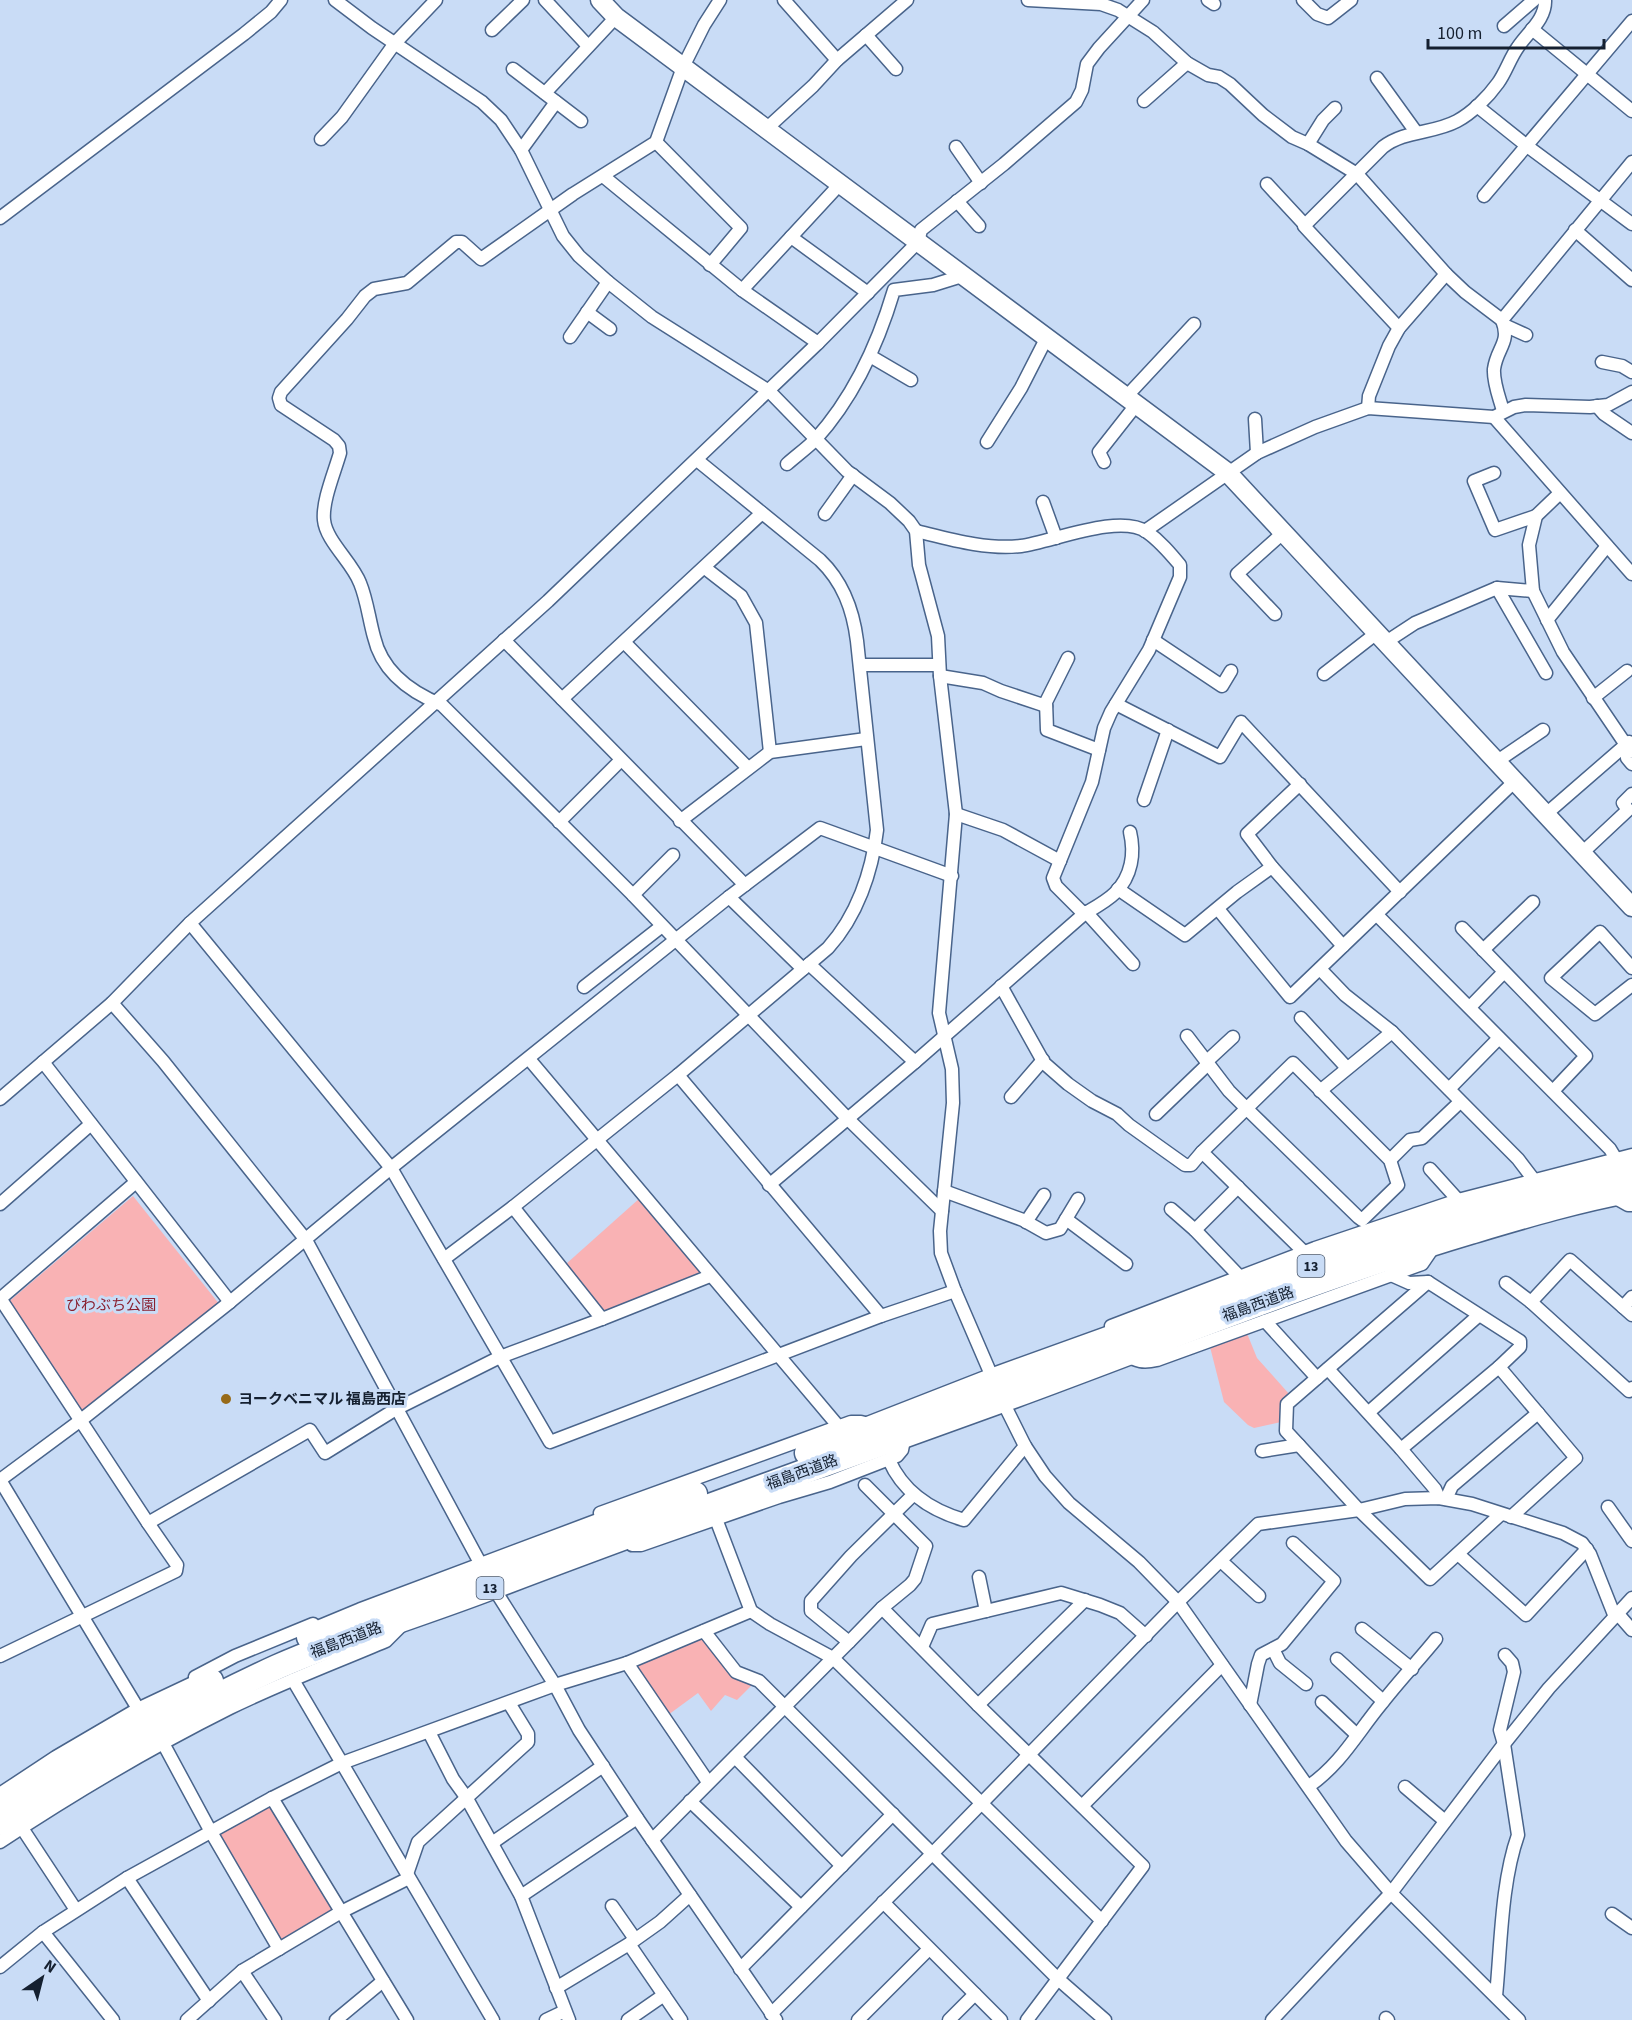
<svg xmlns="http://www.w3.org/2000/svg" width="1632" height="2020" font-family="'Source Sans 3','Noto Sans JP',sans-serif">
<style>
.green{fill:#f9b2b4}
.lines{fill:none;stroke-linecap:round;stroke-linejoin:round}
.street-casing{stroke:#49648b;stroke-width:15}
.secondary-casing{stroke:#49648b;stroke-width:21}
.highway-casing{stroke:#49648b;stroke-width:27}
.street{stroke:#fff;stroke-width:12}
.secondary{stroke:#fff;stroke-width:18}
.highway{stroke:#fff;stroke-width:24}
.poi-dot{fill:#976a18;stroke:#c9dcf6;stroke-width:2}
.labels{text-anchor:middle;stroke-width:6;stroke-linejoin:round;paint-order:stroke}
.shield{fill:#c9dcf6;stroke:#4b586b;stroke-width:1.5}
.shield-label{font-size:14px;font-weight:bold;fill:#152030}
.street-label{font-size:15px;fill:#152030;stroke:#c9dcf6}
.park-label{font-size:15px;fill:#892030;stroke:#c9dcf6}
.poi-label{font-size:15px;font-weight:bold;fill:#152030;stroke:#c9dcf6;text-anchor:start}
</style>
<rect width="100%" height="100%" fill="#c9dcf6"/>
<g class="green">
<path d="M133,1196l87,109 -139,112 -75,-113z"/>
<path d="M640,1198l62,77 -98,38 -38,-49z"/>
<path d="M1244,1326l13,32 33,37 -8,5 -1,22 -27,6 -6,-3 -24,-23 -16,-63z"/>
<path d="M702,1636l52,47 -17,17 -12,-5 -14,16 -13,-18 -30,22 -35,-51z"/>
<path d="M269,1804l66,106 -54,31 -61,-107z"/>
</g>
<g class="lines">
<g class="street-casing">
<g id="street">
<path d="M335,0l37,28 110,74 19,18 20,30 42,86 16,20 29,26 44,35 117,74 78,80 43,32 19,18 7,10 3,34 19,71 2,40 16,138 -17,199 13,56 1,34 -13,128 1,22 14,38 47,109 23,46 20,30 24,27 70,59 39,40 168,239 45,52 128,127"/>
<path d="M545,0l43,46"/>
<path d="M720,0l-16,25 -21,42 -27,75 -83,52 -92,65 -19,-17h-6l-49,41 -33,6 -9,7 -18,23 -66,73 -2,6 2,7 53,35 5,6 1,7c-5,18 -18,48 -16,67 2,21 28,42 36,63 7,17 9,36 14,54 8,35 36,55 68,68l191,190 215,224 94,92"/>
<path d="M784,0l53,60"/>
<path d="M1028,0l73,4 17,6 35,22 34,31 21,12 11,2 11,7 33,31 29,22 16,7 49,30 89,100 19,18 37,28"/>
<path d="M1208,0l6,4"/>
<path d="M1303,0l14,14 11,4 23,-18"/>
<path d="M1504,26l30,-26"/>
<path d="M1532,29l100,82"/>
<path d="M492,30l31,-30"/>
<path d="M866,35l30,34"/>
<path d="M513,69l68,52"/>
<path d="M1377,78l39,54"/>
<path d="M545,93l71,-76"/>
<path d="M1144,101l43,-38"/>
<path d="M1477,106l50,40 105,78"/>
<path d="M765,130l48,-44 24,-26 70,-60"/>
<path d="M321,139l21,-22 53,-74 41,-43"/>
<path d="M656,142l85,86 -31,37"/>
<path d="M1308,144l15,-24 12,-12"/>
<path d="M956,147l25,36"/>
<path d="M521,150l35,-48"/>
<path d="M603,176l139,114 76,53"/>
<path d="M1267,184l38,41"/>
<path d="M1484,196l148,-175"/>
<path d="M957,201l22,25"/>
<path d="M0,218l244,-184 27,-22 10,-12"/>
<path d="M1575,230l57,50"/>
<path d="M791,237l77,56"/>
<path d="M742,290l98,-106"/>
<path d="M587,312l23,17"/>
<path d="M1504,325l22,10"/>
<path d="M1399,328l-95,-102 79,-79c22,-17 50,-13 74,-26 15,-8 31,-24 41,-38 8,-11 12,-25 20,-36 10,-15 28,-28 27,-47"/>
<path d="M570,337l38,-55"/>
<path d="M870,356l41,24"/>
<path d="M1602,362l20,4 10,6"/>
<path d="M1126,397l68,-73"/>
<path d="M1597,406l7,8 28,19"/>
<path d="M1368,408l1,-12 20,-50 10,-18 47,-54"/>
<path d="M1503,411c-3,-12 -10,-28 -9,-42 3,-22 17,-26 8,-49l130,-158"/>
<path d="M1494,417l138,157"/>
<path d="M1255,419l2,34"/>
<path d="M987,442l34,-54 25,-49"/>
<path d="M1104,462l-5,-10 37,-47"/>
<path d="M787,464c9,-8 20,-16 28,-24 38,-42 63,-96 79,-150l39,-5 29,-9"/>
<path d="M1494,473l-20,8 21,49 41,-14"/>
<path d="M1560,493l-24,23 -7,29 4,46 30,61 63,93 1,13 5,6"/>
<path d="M1043,502l13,36"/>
<path d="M825,514l28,-39"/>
<path d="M1145,531l112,-78 58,-26 53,-19 126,9 20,-10 12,-2 64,2 18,-2 24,-13"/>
<path d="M705,568l36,28 15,27 14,129"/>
<path d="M1497,588l36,3"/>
<path d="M1275,614l-38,-40 47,-42"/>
<path d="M1547,620l60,-74"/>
<path d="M504,640l241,245"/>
<path d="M1153,640l69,46 9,-15"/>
<path d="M624,642l124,126"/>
<path d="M1386,642l29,-19 82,-35 49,85"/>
<path d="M1068,658l-22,44 1,28 52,20"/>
<path d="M860,665h79"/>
<path d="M1324,674l54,-42"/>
<path d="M940,676l43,7 18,8 45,15"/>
<path d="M1593,698l34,-27"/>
<path d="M562,699l200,-186"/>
<path d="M1116,704l104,53 21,-35 159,170"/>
<path d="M1496,762l47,-32"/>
<path d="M1300,784l-53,50 25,33 71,79"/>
<path d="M1144,800l24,-70"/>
<path d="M956,814l47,16 57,31"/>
<path d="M1546,814l83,-72"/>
<path d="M680,821l90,-69 96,-13"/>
<path d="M559,822l62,-62"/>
<path d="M1582,853l46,-43 -5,-7 9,-9"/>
<path d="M1118,889l67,46 52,-43 35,-25"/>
<path d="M633,895l40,-40"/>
<path d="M729,897l74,72"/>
<path d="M1218,909l72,88 224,-215"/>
<path d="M1086,912l47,52"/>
<path d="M1084,914c10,-6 23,-13 31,-21 17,-17 20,-40 15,-61"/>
<path d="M1377,915l233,234 6,10"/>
<path d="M190,923l201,245 159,274 331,-126 74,-25"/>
<path d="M1462,928l124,128 -33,35"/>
<path d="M1483,950l50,-48"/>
<path d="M809,964l106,98"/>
<path d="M1632,968l-32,-36 -49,46 44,36 37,-29"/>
<path d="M1320,969l25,26 47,37 126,127 16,21"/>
<path d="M1001,986l43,77 24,21 24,17 25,13 12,11 56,40h6l11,-13"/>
<path d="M584,987l78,-61"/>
<path d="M112,1003l51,58 143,179 187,347 62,98 24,45 58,88 139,202"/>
<path d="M1470,1007l34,-35"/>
<path d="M1301,1018l46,50"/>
<path d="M1187,1036l42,55 17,17 112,109 4,3 36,-35 -8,-25 -97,-97 -91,89 102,100"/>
<path d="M529,1059l310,368"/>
<path d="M43,1062l187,240"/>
<path d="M1206,1062l27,-25"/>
<path d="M678,1075l203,241"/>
<path d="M1449,1089l50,-51"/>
<path d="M1320,1091l72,-59"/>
<path d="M1011,1097l32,-37"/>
<path d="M0,1099l112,-96 78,-80 358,-322 270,-258 100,-101 3,-12 83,-66 72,-62 6,-12 5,-26 12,-16 44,-48"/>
<path d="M1156,1114l52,-50"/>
<path d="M1390,1160l20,-20 12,-2 38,-36"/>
<path d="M1430,1169l28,31"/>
<path d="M769,1185l146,-123 169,-148 -28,-28 -3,-8 39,-96 12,-54 7,-16 38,-62 31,-73v-12c-10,-12 -20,-24 -33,-33 -28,-19 -95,10 -126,14 -35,4 -72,-7 -105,-15"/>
<path d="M944,1191l79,29 23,13 14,-4 18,-30"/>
<path d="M1612,1196l16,9h4"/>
<path d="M0,1204l91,-80"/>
<path d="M513,1207l89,112"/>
<path d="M1171,1209l24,21 44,46"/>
<path d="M1066,1219l60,45"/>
<path d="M1026,1222l18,-27"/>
<path d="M1195,1230l43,-43"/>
<path d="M444,1259l69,-52 165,-132 150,-127c29,-32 44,-76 49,-118l-20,-189c-4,-32 -14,-59 -37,-81l-123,-100"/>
<path d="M1391,1275l18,8 19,-1 92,59v6l-21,20"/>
<path d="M1428,1282l-141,122 -1,27 73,79 71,69 71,-65"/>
<path d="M1506,1283l25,19 98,89 3,-3"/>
<path d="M0,1298l148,225 29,42 -1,6 -176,85"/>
<path d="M1,1298l135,-116"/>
<path d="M1531,1302l39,-42 62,55"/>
<path d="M1623,1307l9,-10"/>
<path d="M1265,1321l52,57"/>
<path d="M1111,1326l204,-78 143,-48 174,-45"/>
<path d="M1125,1354c11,8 19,9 32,6l265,-96 13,-19"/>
<path d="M1328,1369l73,80 34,40 4,9"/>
<path d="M1369,1412l109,-96"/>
<path d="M1401,1449l98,-82 77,91 -65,59"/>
<path d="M1262,1451l37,-6"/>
<path d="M889,1460c14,32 41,50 75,60l61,-74"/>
<path d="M0,1480l81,-60 149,-118 161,-134 338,-271 91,-69 132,48"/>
<path d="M0,1480l137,227"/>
<path d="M1446,1499l6,-13 86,-73"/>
<path d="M1608,1507l24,34"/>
<path d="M600,1513l251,-91h10l8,2"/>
<path d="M716,1519l35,92 19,13 63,34 16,-16 -38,-31v-10l40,-45 62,-61"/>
<path d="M148,1523l162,-93 15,23 71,-44 104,-52 102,-38 108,-43"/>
<path d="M626,1536l6,9h9l138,-48 51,-15 67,-26 5,-6 3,-15"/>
<path d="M1458,1554l68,61 61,-66"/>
<path d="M1221,1561l38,35"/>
<path d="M979,1577l7,34"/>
<path d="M882,1608l96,97 165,161 -116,154"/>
<path d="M1618,1614l14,16"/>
<path d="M1362,1629l50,40"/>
<path d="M704,1631l32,41 23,9 299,298 47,41"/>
<path d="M849,1642l33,-34 28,-23 5,-6 11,-33 -61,-61"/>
<path d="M922,1647l10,-23 129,-31 39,12 20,8 26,23"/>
<path d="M1273,1649l7,14 26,21"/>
<path d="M1337,1659l46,42"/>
<path d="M627,1663l81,119"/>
<path d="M195,1677l40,-21 78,-32"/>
<path d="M293,1680l200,340"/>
<path d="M1322,1702l35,33"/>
<path d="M978,1705l107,-105"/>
<path d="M1250,1705l8,-41 3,-9 21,-11 52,-63 -41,-38"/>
<path d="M429,1732l24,47 13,18 55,99 48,124"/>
<path d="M163,1743l48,89 68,117"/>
<path d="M735,1757l107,109"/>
<path d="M1309,1786c32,-22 48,-53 73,-83 17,-22 37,-43 54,-64"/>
<path d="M1405,1787l40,34"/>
<path d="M272,1798l135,222"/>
<path d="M690,1801l111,106"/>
<path d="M1082,1806l140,-141"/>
<path d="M22,1828l54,82"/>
<path d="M652,1840l181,-182 269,263"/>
<path d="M0,1842c74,-49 150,-94 230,-134 51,-25 104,-45 156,-67l16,-16"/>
<path d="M492,1843l111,-77"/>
<path d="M407,1874l11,-32 110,-100v-8l-19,-31"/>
<path d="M127,1878l82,123"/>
<path d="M521,1896l116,-78"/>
<path d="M883,1902l118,118"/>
<path d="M612,1906l23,33"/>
<path d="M1612,1914l20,14"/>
<path d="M43,1932l70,88"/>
<path d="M629,1944l52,76"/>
<path d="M0,1967l43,-35 84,-54 145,-80 70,-35 213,-78 72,-22 124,-52"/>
<path d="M740,1969l153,-155"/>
<path d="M242,1971l33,49"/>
<path d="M556,1988l73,-44 31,-22 30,-27"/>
<path d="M1496,1996c5,-50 5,-113 22,-161l-14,-91 -4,-14 14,-58 -2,-9 -7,-8"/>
<path d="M771,2014l161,-160 246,-252 80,-78 101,-14 46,-11 34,-1 33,6 91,29 19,10 8,11 25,63"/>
<path d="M1386,2018l2,2"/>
<path d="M187,2020l55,-49 99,-59 68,-34"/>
<path d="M336,2020l47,-39"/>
<path d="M546,2020l19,-9"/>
<path d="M628,2020l36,-25"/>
<path d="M858,2020l71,-71"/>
<path d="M949,2020l26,-26"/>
<path d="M1272,2020l119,-127 113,-149 45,-56 83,-90"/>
</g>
</g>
<g class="secondary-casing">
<path id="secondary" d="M600,0l16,17 611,455 405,435"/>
</g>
<g class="highway-casing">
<g id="highway">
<path d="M807,1453l187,-73 297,-107 176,-60 165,-45"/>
<path d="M309,1637l53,-22 245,-92 88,-29"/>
<path d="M0,1801l59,-39 82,-48 70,-33"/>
<path d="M0,1823c89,-58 180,-112 277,-156 72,-32 149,-54 223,-83 165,-63 331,-122 497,-182 157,-57 312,-122 473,-170 54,-16 107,-32 162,-42"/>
</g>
</g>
<use href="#street" class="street"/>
<use href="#secondary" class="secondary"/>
<use href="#highway" class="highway"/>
</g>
<circle class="poi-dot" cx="226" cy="1399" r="6"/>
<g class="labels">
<g class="shield">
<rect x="1297.5" y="1255" width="27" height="22" rx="4.5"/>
<rect x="476.5" y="1577" width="27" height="22" rx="4.5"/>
</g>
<g class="shield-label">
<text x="1311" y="1271">13</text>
<text x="490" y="1593">13</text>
</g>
<g class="street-label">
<text transform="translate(1258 1304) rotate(-20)" y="5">福島西道路</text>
<text transform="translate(802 1472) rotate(-20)" y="5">福島西道路</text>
<text transform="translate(346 1640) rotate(-21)" y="5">福島西道路</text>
</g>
<g class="park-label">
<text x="111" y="1310">びわぶち公園</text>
</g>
<g class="poi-label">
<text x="238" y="1404">ヨークベニマル 福島西店</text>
</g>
</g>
<g transform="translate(42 1978) rotate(35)" stroke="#c9dcf6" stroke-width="4.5" paint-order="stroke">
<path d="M0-4.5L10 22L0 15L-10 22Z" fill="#152030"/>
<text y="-9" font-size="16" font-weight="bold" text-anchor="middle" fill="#152030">N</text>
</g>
<path d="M1428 39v9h176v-9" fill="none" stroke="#152030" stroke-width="3"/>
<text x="1437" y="39" font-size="18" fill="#152030" stroke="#c9dcf6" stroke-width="4.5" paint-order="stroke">100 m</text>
</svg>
